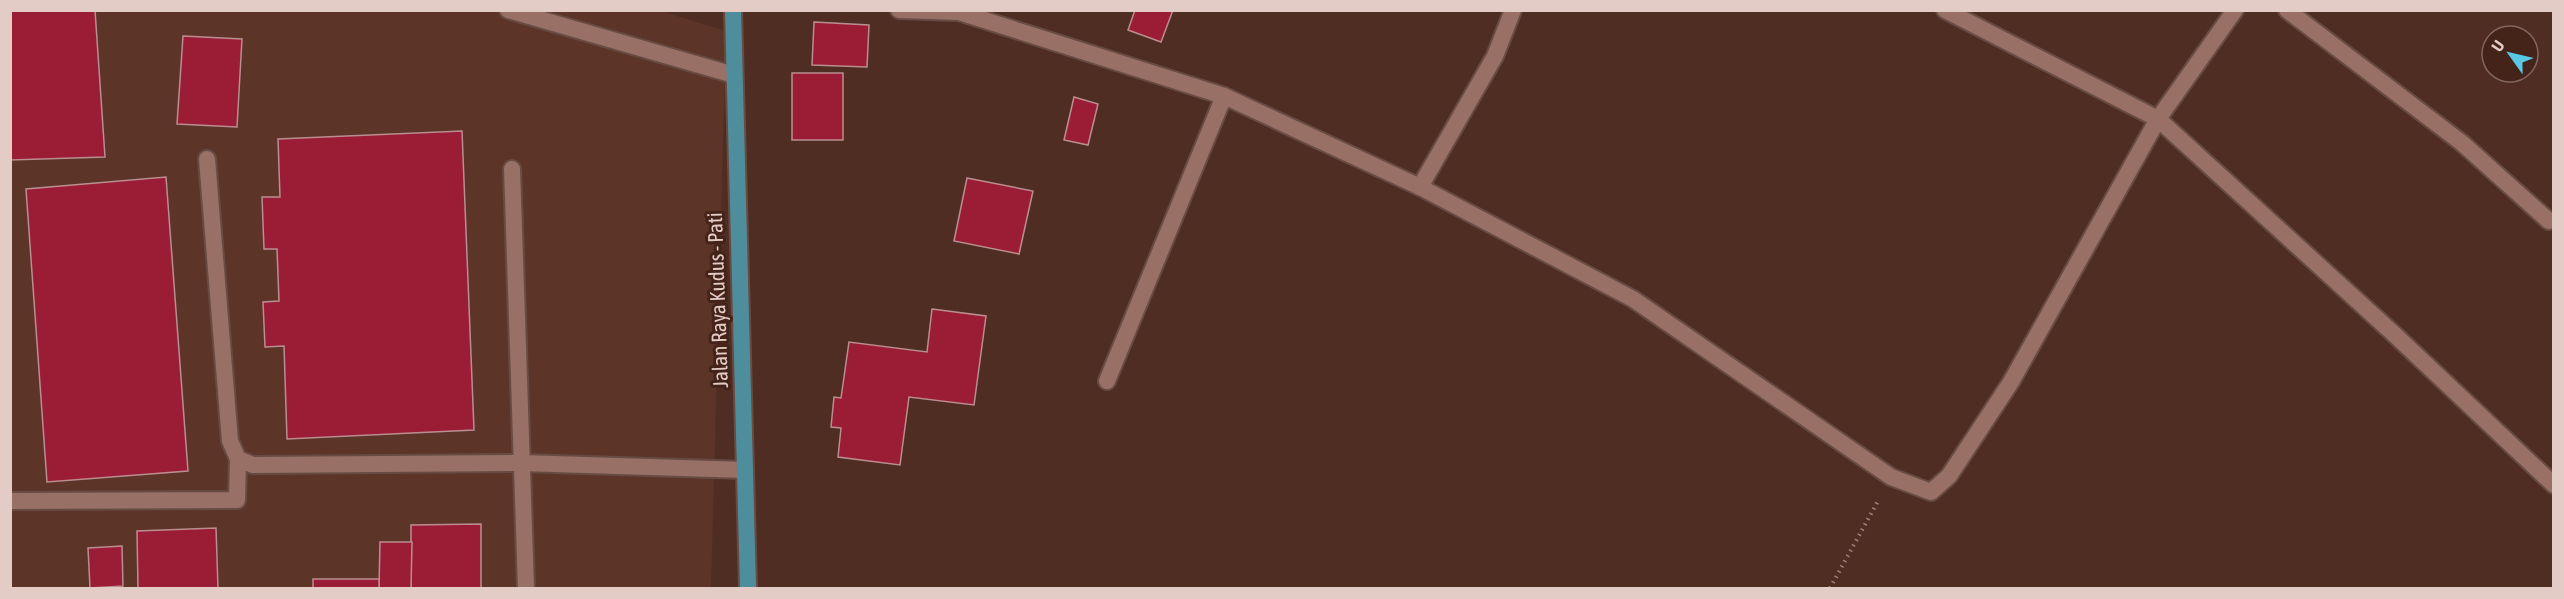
<svg xmlns="http://www.w3.org/2000/svg" width="2564" height="599" font-family="'Asap Condensed',sans-serif">
<style>
.built{fill:#5d3428}
.building{fill:#9b1c35;stroke:#ba8e90;stroke-width:1.5}
.lines{fill:none;stroke-linecap:round;stroke-linejoin:round}
.service-casing{stroke:#684b43;stroke-width:20}
.minor-casing{stroke:#684b43;stroke-width:20}
.trunk-casing{stroke:#684b43;stroke-width:20}
.path{stroke:#9e827a;stroke-width:4;stroke-dasharray:1.5 4.5;stroke-linecap:butt}
.service{stroke:#987065;stroke-width:16}
.minor{stroke:#987065;stroke-width:16}
.trunk{stroke:#4e8e9c;stroke-width:16}
.labels{text-anchor:middle;stroke-width:6;stroke-linejoin:round;paint-order:stroke}
.street-label{font-size:21px;fill:#e2ccc5;stroke:#442319}
</style>
<rect width="100%" height="100%" fill="#4f2d23"/>
<path class="built" d="M657,10l69,21 -15,557h-700l-1,-577z"/>
<g class="building">
<path d="M10,10h85l10,147 -95,3z"/>
<path d="M1135,10h38l-12,32 -33,-12z"/>
<path d="M814,22l55,3 -2,42 -55,-2z"/>
<path d="M183,36l59,3 -5,88 -60,-3z"/>
<rect x="792" y="73" width="51" height="67"/>
<path d="M1074,97l24,7 -10,41 -24,-5z"/>
<path d="M462,131l12,299 -187,9 -3,-93 -19,1 -2,-45 16,-1 -2,-52h-13l-2,-52h18l-2,-58z"/>
<path d="M166,177l22,294 -141,11 -21,-293z"/>
<path d="M967,178l66,13 -14,63 -65,-13z"/>
<path d="M932,309l54,7 -12,89 -65,-8 -9,68 -62,-8 3,-29 -10,-1 3,-30 7,1 8,-56 78,10z"/>
<path d="M481,524v64h-70v-63z"/>
<path d="M216,528l2,60h-80l-1,-57z"/>
<path d="M380,542h32l-1,46h-32z"/>
<path d="M122,546l1,40 -33,2 -2,-40z"/>
<rect x="313" y="579" width="66" height="9"/>
</g>
<g class="lines">
<g class="service-casing">
<g id="service">
<path d="M508,10l226,65"/>
<path d="M207,159l23,282 8,18 15,6 269,-2 223,7"/>
<path d="M512,169l14,419"/>
<path d="M10,501l227,-1 1,-41"/>
</g>
</g>
<g class="minor-casing">
<g id="minor">
<path d="M899,10l60,2 265,84 196,91 213,112 258,178 40,15 18,-16 62,-94 147,-263 77,-109"/>
<path d="M1945,10l213,109 237,216 159,150"/>
<path d="M2287,10l175,133 87,78"/>
<path d="M1420,187l75,-131 18,-46"/>
<path d="M1107,381l117,-285"/>
</g>
</g>
<g class="trunk-casing">
<path id="trunk" d="M733,10l15,578"/>
</g>
<path class="path" d="M1830,588l48,-87"/>
<use href="#service" class="service"/>
<use href="#minor" class="minor"/>
<use href="#trunk" class="trunk"/>
</g>
<g class="labels">
<g class="street-label">
<text transform="translate(718 300) rotate(-92)" y="7">Jalan Raya Kudus - Pati</text>
</g>
</g>
<rect width="2564" height="599" fill="none" stroke="#e2ccc5" stroke-width="24"/>
<g transform="translate(2510 54) rotate(304)"><circle r="28" fill="#442319" stroke="#83675e" stroke-width="1.5"/>
<path d="M0-4.5L10 22L0 15L-10 22Z" fill="#59c8e4"/>
<text y="-9" font-size="16" font-weight="bold" text-anchor="middle" fill="#e2ccc5">U</text>
</g>
</svg>
